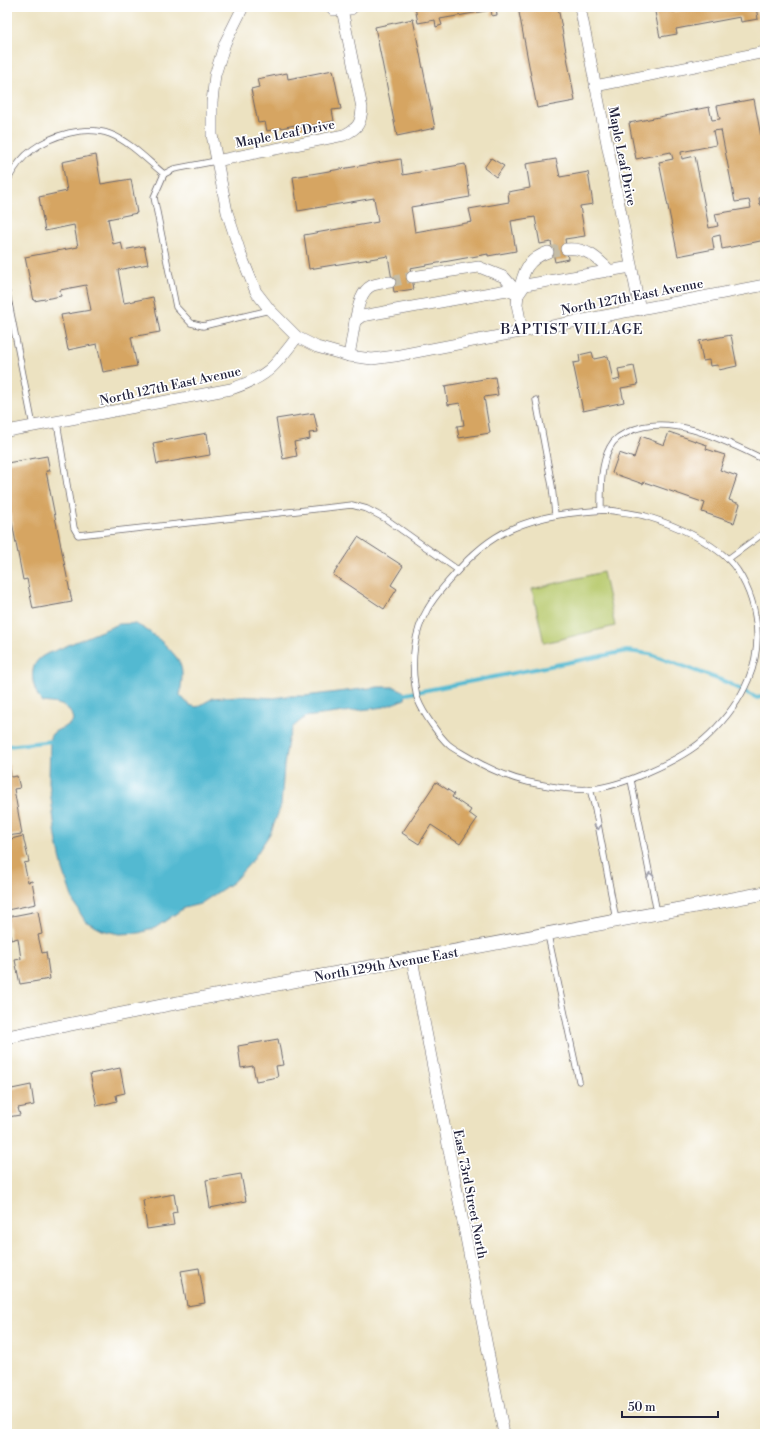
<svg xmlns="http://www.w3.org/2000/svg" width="772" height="1441" font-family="'Libre Bodoni',serif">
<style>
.green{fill:#b7c96c;stroke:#6c7654}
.water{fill:#53b9d1;stroke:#3a6e86}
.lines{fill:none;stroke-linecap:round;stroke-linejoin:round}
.stream{stroke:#53b9d1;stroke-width:4}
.building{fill:#d6a562;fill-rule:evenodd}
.minor-tunnel{stroke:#c4bca6;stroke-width:11;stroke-dasharray:11 5.5;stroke-linecap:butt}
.service-casing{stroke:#69656a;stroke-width:7}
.minor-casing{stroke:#69656a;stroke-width:12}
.tertiary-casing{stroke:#69656a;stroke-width:14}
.service{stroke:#fff;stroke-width:5.5}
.minor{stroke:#fff;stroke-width:11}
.tertiary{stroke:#fff;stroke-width:13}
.oneway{stroke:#9c9ca7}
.labels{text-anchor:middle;stroke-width:3.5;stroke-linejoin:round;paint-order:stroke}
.street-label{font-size:13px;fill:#22223b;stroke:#fff}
.neighbourhood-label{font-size:14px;letter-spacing:1px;fill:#22223b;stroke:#fff}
</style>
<rect width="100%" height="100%" fill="#fff"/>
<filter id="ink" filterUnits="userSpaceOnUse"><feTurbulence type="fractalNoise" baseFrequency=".025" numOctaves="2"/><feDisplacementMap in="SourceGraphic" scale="8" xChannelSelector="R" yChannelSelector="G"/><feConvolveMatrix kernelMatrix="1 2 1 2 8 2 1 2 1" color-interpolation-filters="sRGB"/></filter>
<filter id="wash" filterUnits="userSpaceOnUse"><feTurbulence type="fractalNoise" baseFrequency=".012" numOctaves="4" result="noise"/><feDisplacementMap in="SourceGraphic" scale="16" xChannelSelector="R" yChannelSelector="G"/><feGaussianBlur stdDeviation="0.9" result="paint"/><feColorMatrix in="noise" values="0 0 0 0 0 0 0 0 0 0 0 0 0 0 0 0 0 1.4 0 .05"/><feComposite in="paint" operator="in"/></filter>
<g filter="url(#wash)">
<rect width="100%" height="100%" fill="#ece2c1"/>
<path class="green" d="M603,572l12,54 -71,17 -12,-54z"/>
<path class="water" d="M119,624c5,0 11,-1 16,0 14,5 40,27 45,40 4,9 1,21 0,31l9,10 8,2 16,-9 11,-1 15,-1 35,2 13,-2h18l73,-9h16l8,3 4,4 -1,5 -21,8 -79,10 -12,10 -5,13 -4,26 -3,40 -10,26 -19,29 -19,21 -33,22 -16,4 -29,20 -16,5 -20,1 -17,-4 -17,-9 -11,-18 -11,-33 -7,-33 -7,-55 1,-45c4,-9 18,-8 23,-17 -3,-17 -16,-16 -31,-18 -8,-10 -15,-32 -3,-43 5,-5 13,-7 20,-10 20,-9 40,-17 60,-25z"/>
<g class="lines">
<g class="stream">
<path d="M401,695l226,-44 23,3 76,28 31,16 8,-2"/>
<path d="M7,746l46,-5"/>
</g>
</g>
<g id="blocks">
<g class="building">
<path d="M415,7h85v1l-4,1 1,6 -5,1 -1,-6 -51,9 2,6 -6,2 -1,-7 -17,3z"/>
<path d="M518,7h40l17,94 -38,7z"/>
<path d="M654,7h18l1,5 24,-5h59l2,12 -17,3 -1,-5 -64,12 1,5 -17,3z"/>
<path d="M413,19l22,109 -38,8 -22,-109z"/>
<path d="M333,70l8,39 -9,1 2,11 -38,8 -1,-4 -28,6 -2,-9 -7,1 -7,-34 8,-2 -2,-8 30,-6 1,6z"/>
<path d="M754,99l11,59v39l-6,1 1,7 5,-1v36l-43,9 -2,-14 -8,2 2,12 -36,7 -19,-94 14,-3 -2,-7 -35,7 -7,-36 80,-16 3,13 8,-1 -3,-13zM721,130l14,72 14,-2 2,8 -36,6 3,12 -9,2 -14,-72 -13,3 -1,-7 35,-7 -3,-14z"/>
<path d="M96,155l5,29 30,-5 6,34 -29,6 5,25 8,-2 2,8 21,-4 4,18 -30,6 6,33 29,-6 7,35 -29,5 6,29 -34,6 -6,-28 -29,6 -7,-35 30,-5 -5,-25 -26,5 1,6 -27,5 -9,-44 53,-10 -4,-22 -29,6 -6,-34 28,-6 -5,-29z"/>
<path d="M491,158l13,8 -8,11 -12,-9z"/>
<path d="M401,159l2,16 62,-11 5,33 -59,10 4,25 57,-10 -3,-13 40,-7 -1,-10 22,-4 -4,-24 30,-5 4,18 28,-5 5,32 -13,2 5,30 -20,3 3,20 -13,3 -4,-20 -11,2 -5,-27 -24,4 5,30 -28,5v-2l-78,14 4,21 -20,3 -6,-36 -79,13 -5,-34 74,-13 -4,-24 -76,13 -5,-34z"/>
<path d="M731,335l6,31 -18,4 -1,-5 -8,1 -1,-6 -6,1 -4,-20z"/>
<path d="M592,352l2,7 14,-3 5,25 7,-2 -2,-10 16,-3 4,19 -17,3 3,14 -41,9 -10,-48 7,-1 -1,-7z"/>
<path d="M495,377l3,18 -14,2 6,36 -31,5 -2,-12 7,-1 -4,-22 -12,2 -3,-19z"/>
<path d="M314,413l4,19 -9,1 1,6 -16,3 3,14 -14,3 -7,-40z"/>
<path d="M669,432l38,13 -1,4 19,6 -5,15 17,6 -8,24 11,4 -6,19 -32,-11 3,-9 -61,-21 -1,2 -31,-11 7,-20 15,5 7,-22 23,9z"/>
<path d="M207,433l3,22 -53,9 -4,-21z"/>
<path d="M47,456l3,15h-4l26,131 -39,7 -6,-30 -4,1 -16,-84v-33z"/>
<path d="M358,537l45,29 -12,19 6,4 -13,20 -51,-34z"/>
<path d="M9,765l2,12 6,-1 3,12 -6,1 8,45 -15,2v-70z"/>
<path d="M436,782l18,12 -2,3 19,13 -2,3 8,6 -17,25 -29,-19 -12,19 -17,-11z"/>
<path d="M23,836l6,26 -5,1 4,19 4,-1 4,23 -29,6v-24h1l-1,-46z"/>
<path d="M38,911l4,23 -4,1 4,18 4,-1 4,27 -30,5 -5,-24 6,-1 -3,-21 -7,2 -4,-23z"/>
<path d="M278,1039l5,26 -7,1 2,11 -22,4 -3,-15 -12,2 -3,-22z"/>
<path d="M120,1068l5,25 -9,2 1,6 -20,5 -7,-32z"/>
<path d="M31,1085l3,20 -16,3 2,7 -12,2 -1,-27z"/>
<path d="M241,1174l5,27 -36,7 -4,-28z"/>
<path d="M174,1194l3,18 -5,1 2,12 -27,4 -4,-29z"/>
<path d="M199,1268l6,35 -18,3 -6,-35z"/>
</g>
</g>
</g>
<g filter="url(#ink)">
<use href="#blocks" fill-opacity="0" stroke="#69656a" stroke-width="1"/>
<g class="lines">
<g class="minor-tunnel">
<path d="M548,252l18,-3"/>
<path d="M390,282l22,-5"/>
</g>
<g class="service-casing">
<g id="service">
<path d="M164,174l-10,23 22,110 15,16 12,3 67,-16"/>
<path d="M7,181c6,-11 15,-24 25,-31 20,-15 53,-25 78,-16 19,7 38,27 54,40l10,-5 42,-8"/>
<path d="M7,293l26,133"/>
<path d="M536,400l16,86 3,28"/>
<path d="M57,422l17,106 4,7 274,-30 15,4 19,10 72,51"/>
<path d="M601,510c0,-20 -1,-45 9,-63 4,-8 10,-11 18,-15 42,-21 99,10 137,28"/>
<path d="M607,510c12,2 26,3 38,6 30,9 60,22 83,43 14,14 24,37 27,56 9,46 -12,87 -45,119 -16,16 -41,29 -62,38 -18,8 -37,15 -56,17 -19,2 -45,-3 -64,-7 -22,-5 -43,-15 -63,-27 -5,-3 -11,-6 -16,-10 -10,-9 -26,-32 -31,-45 -2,-4 -2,-9 -3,-14 -4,-25 -1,-54 12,-76 7,-13 17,-24 27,-35 15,-18 35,-36 57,-46 31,-14 62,-17 96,-19z"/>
<path d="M728,559l37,-27"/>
<path d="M631,780l20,101 6,32"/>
<path d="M590,789l5,19 21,112"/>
<path d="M548,935l31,146"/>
</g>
</g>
<g class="minor-casing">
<g id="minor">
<path d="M243,7l-18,36 -10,32 -3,27v33l15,77 14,43 15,37 14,18 27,27 20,10 32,9 23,3 23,-3 370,-71"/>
<path d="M331,7l3,3 17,-1 2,-2"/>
<path d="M580,7l60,303"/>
<path d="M595,86l170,-34"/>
<path d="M216,161l128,-26c14,-7 17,-11 18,-27l-20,-99"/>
<path d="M566,249c19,-2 31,8 44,22"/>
<path d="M412,277l67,-10 25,10 14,16"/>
<path d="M355,321c3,-12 5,-29 16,-35 5,-3 13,-3 19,-4"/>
<path d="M522,331l-5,-27 1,-9 7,-10 106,-18"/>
<path d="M349,356l6,-35 7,-5 145,-26 11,5c5,-21 7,-35 30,-43"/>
<path d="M7,431l224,-42c37,-12 44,-23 66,-52"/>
<path d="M412,959l92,475"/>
</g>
</g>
<g class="tertiary-casing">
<path id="tertiary" d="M7,1037l159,-32 599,-112"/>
</g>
<use href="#service" class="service"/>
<use href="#minor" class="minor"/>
<use href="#tertiary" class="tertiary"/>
</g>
<defs><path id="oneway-chevron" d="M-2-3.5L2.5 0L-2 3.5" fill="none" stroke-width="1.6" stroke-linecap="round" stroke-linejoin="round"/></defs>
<g class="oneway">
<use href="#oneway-chevron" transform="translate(598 827) rotate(79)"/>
<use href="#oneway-chevron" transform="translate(650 875) rotate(-101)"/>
</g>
</g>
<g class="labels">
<g class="street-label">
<text transform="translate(285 133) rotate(-11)" y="5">Maple Leaf Drive</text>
<text transform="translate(623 156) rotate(79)" y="5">Maple Leaf Drive</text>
<text transform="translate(632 296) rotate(-11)" y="5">North 127th East Avenue</text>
<text transform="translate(170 385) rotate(-12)" y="5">North 127th East Avenue</text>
<text transform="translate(386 964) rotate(-10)" y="5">North 129th Avenue East</text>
<text transform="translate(471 1194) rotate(79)" y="5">East 73rd Street North</text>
</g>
<g class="neighbourhood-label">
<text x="572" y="334">BAPTIST VILLAGE</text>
</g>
</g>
<rect width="772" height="1441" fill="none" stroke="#fff" stroke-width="24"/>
<path d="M622 1411v6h96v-6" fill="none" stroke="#22223b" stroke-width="2"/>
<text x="628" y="1411" font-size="12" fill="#22223b" stroke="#ffffff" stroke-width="3" paint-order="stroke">50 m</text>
</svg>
